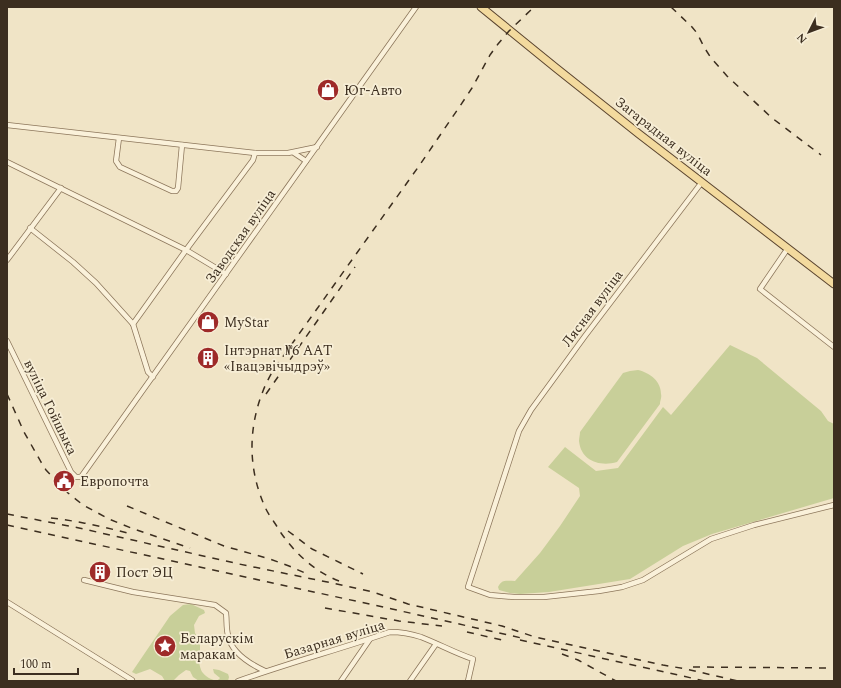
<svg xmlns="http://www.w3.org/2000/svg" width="841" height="688" font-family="Spectral,serif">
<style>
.green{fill:#c8cf99}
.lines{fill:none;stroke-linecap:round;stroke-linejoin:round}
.minor-casing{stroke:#8c765b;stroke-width:6}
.primary-casing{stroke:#5a442f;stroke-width:9}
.minor{stroke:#faf1da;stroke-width:4.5}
.primary{stroke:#f3da9e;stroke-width:7}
.rail{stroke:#3c2e1f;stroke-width:1.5;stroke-dasharray:7 7;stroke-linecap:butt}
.labels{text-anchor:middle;stroke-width:3.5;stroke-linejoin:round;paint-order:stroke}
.poi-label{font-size:14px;fill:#3c2e1f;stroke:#f7eed6;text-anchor:start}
.street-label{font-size:14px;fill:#3c2e1f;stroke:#f7eed6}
</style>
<rect width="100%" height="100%" fill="#f0e4c6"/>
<g class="green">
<path d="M730,345l27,13 64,53 7,10 6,3v74l-122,36 -29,12 -53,33 -81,13 -29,2 -10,-1 -11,-3 -1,-3c4,-8 8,-6 17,-6l25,-28 20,-27 20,-30 -1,-8 -31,-21 17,-20 31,24 22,-3 45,-61 8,8z"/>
<path d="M638,370c12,3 23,11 23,24 1,3 -1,7 -1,10l-43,58c-17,5 -36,-1 -38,-21 0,-3 1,-6 1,-9l43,-59 7,-2z"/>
<path d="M191,604l13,6 1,3 -6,3 -5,9 1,8 5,9v9l-2,9c2,4 2,10 5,13 2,3 11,9 15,7 1,-1 2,-2 2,-2l-6,-5 -1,-4 6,1 9,4 1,3 -1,4h-29l-6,-4 -3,-6 -4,-1 -7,5 -6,6h-8l-3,-5 -12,-7 -14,5 -4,-2 38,-56 13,-11z"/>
</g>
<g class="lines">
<g class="minor-casing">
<g id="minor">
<path d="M7,125l248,28h33l29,-6"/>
<path d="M119,138l-3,23 4,6 52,24h4l2,-3 4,-43"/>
<path d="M294,153l12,8"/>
<path d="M7,162l179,88 40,24"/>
<path d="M702,182l-117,154 -54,74 -12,21 -51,156 22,8 24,2h30l55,-6 23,-4 21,-7 68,-41 43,-14 80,-20"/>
<path d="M30,228l43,34 23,21 37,41 15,48 5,5"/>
<path d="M788,248l-28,41 74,58"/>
<path d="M7,260l54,-72"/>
<path d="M133,324l53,-74 67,-90 2,-7"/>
<path d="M7,341l64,131 5,5h5l335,-470"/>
<path d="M84,580l49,12 82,13 11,8c1,8 0,15 2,22 3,18 22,29 37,36"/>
<path d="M7,602l125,78"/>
<path d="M238,681c51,-18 102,-32 152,-49 11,0 22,2 31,5 18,7 34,16 52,22l-5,22"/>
<path d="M341,681l29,-42"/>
<path d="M410,681l26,-37"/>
</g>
</g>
<g class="primary-casing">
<path id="primary" d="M481,7l75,61 83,66 195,150"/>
</g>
<use href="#minor" class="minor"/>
<use href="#primary" class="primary"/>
<g class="rail">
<path d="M671,7l21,20 5,6 7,14 7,11 16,18 45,42 49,37"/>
<path d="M7,394l17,38 17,30 5,8 22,23 15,12 26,14 22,9 59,20"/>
<path d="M266,394l89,-127"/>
<path d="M127,506l97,40 46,13 19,7 16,7"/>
<path d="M7,514l72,14 160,36 93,19 41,9 35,12 94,22 33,11 128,28 23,4 52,12"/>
<path d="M51,518c27,3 54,9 80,16"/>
<path d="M7,525l385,84 134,30"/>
<path d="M288,531l24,18 51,25"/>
<path d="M339,581c-24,-9 -44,-28 -58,-48 -5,-9 -12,-17 -16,-26 -17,-38 -17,-78 -2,-116 3,-8 7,-15 11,-22l145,-203 41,-60 12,-18 18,-33 8,-11 11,-13 25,-24"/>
<path d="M325,608l74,13 43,5"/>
<path d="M467,632l35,8"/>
<path d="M520,640l185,41"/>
<path d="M562,654l16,6 38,21"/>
<path d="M693,667l141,1"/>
</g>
</g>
<defs>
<g id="shop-disc" transform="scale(1.15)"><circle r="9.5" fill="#9e2a29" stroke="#f7eed6"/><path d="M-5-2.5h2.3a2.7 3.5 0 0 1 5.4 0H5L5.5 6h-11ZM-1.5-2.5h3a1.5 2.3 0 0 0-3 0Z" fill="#fff"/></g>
<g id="building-disc" transform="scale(1.15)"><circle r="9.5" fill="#9e2a29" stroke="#f7eed6"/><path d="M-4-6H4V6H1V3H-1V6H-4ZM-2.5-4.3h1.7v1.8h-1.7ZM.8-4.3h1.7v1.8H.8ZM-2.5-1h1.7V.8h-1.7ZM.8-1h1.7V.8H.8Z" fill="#fff"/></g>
<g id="civic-disc" transform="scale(1.15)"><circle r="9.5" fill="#9e2a29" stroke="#f7eed6"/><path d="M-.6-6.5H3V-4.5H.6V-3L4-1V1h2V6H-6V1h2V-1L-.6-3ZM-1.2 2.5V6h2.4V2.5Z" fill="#fff"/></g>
<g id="sight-disc" transform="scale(1.15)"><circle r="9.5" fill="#9e2a29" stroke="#f7eed6"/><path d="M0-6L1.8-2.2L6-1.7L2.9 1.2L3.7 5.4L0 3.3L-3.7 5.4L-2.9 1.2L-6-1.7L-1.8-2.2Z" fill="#fff"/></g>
</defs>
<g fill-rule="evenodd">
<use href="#shop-disc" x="328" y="90"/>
<use href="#shop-disc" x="208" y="322"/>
<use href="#building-disc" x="208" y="358"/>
<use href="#civic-disc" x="64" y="481"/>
<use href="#building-disc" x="100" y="572"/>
<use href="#sight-disc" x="165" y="646"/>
</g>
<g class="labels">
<g class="poi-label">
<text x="344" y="95">Юг-Авто</text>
<text x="224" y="327">MyStar</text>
<text x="224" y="355">Інтэрнат №6 ААТ<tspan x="224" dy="16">«Івацэвічыдрэў»</tspan></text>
<text x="80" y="486">Европочта</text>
<text x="116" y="577">Пост ЭЦ</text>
<text x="180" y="643">Беларускім<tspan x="180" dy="16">маракам</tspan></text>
</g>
<g class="street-label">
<text transform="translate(664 136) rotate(38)" y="5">Загарадная вуліца</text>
<text transform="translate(240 236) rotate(-55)" y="5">Заводская вуліца</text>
<text transform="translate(592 308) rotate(-53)" y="5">Лясная вуліца</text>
<text transform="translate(51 407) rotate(64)" y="5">вуліца Гойшыка</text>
<text transform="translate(334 639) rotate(-17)" y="5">Базарная вуліца</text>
</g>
</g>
<rect width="841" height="688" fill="none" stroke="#3c2e1f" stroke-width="16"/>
<g transform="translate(809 32) rotate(228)" stroke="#f7eed6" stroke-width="3" paint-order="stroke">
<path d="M0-3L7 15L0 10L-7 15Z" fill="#3c2e1f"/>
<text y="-6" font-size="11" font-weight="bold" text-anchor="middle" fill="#3c2e1f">N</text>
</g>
<path d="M14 668v6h64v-6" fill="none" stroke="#3c2e1f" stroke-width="2"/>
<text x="20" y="668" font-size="12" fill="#3c2e1f" stroke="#f7eed6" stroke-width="3" paint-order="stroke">100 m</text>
</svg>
